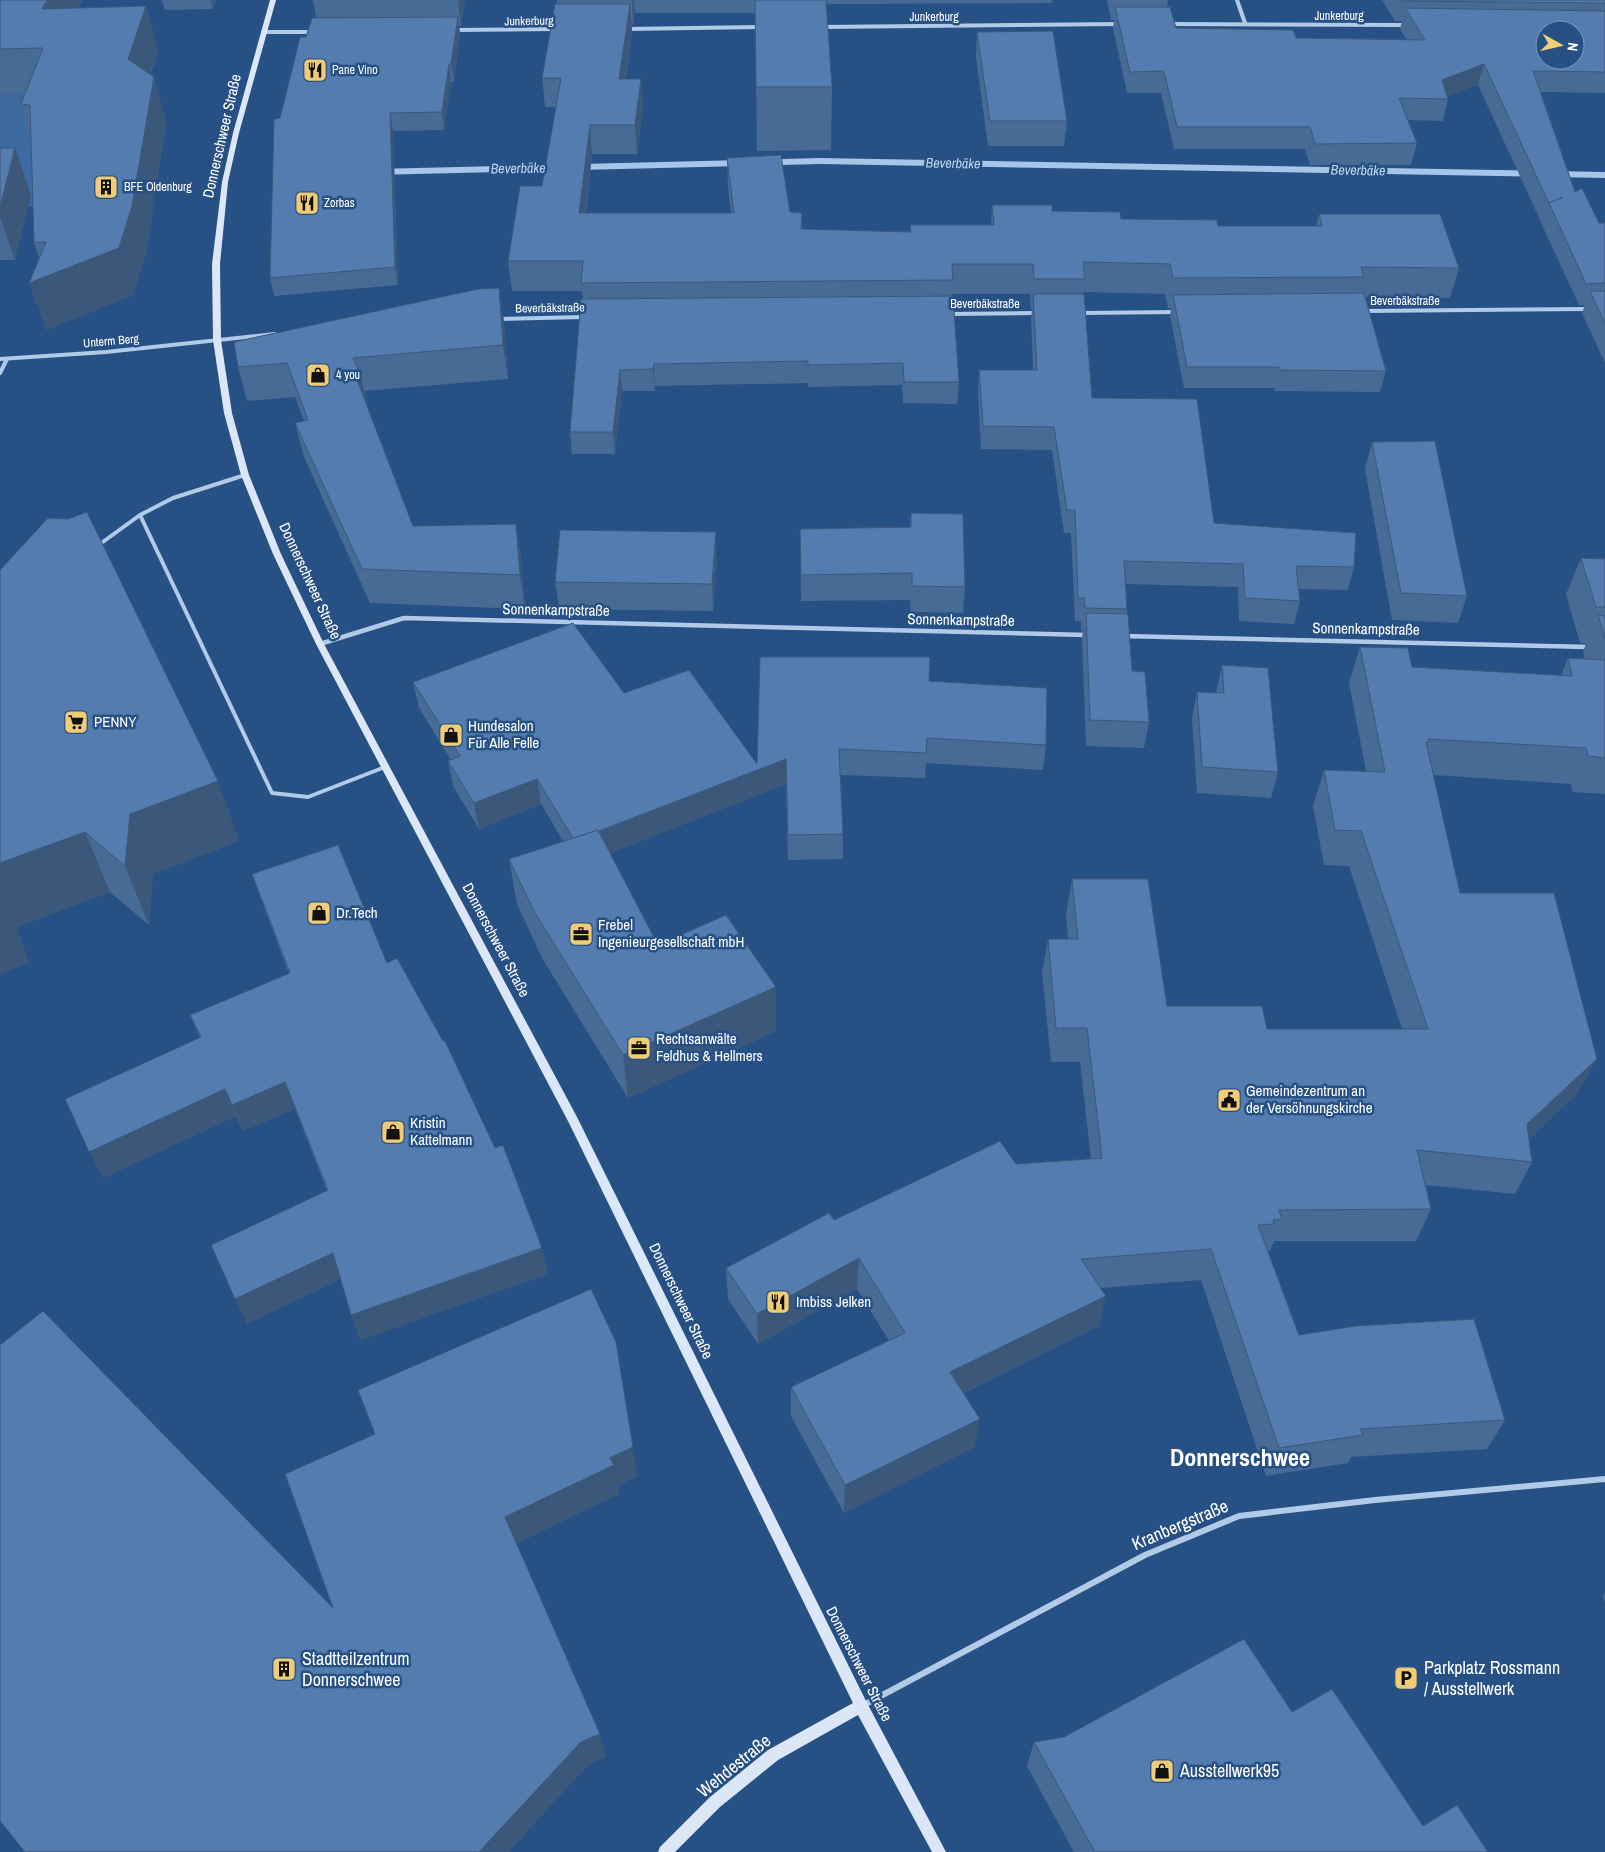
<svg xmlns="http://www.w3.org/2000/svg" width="1605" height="1852" font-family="'Archivo Narrow',sans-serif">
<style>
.green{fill:#3c6aa1}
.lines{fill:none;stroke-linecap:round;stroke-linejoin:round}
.stream{fill:#a6c5e8;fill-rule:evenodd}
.lane{stroke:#b1cae7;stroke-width:4}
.street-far2{stroke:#b1cae7;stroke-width:4}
.street-far1{stroke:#b1cae7;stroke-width:4.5}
.street{stroke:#b1cae7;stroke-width:6}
.secondary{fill:#dbe7f7;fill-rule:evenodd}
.wall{fill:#486b96}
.shaded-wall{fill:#3b577a}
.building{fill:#547cae;stroke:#3b577a;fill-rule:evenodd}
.labels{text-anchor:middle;stroke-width:5;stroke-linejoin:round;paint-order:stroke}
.far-street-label{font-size:12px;fill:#fff;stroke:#275084}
.far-poi-label{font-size:12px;fill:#fff;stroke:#275084;text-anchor:start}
.far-water-label{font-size:14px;font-style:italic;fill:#bdd4ef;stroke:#275084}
.street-label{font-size:15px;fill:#fff;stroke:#275084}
.poi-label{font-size:15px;fill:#fff;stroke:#275084;text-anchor:start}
.near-street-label{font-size:18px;fill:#fff;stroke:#275084}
.near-poi-label{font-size:18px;fill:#fff;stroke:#275084;text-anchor:start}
.near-district-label{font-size:24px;font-weight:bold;fill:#fff;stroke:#275084}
</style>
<rect width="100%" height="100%" fill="#275084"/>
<path class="green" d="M63,93l-15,113 -48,1v-112z"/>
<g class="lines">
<path class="stream" d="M820,158l785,14v6l-785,-14 -446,11 -5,-3 5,-3z"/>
<g class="lane">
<path d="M140,515l132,278 36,4 77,-30"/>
<path d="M100,544l40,-29 33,-17 72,-23"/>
</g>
<g class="street-far2">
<path d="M1237,0l8,23"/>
<path d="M1169,24l239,1"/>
<path d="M821,27l299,-3"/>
<path d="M626,29l134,-2"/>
<path d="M454,30l104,-1"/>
<path d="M263,32h50"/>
<path d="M1363,311l227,-2"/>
<path d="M1081,313l96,-1"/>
<path d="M948,314l89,-1"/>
<path d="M498,319l87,-2"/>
<path d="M0,359l106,-7 169,-18"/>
<path d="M0,373l7,-14"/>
</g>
<g class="street-far1">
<path d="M1123,636l467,11"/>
<path d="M320,644l84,-26 683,17"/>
</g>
<path class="street" d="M862,1706l283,-151 94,-39 136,-16 230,-21"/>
<path class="secondary" d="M270,0h6l-37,133 -11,49 -8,82 1,76 11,73 17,62 32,79 43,90 253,473 289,584 80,151h-14l-74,-137 -80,45 -58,47 -45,45h-17l2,-5 50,-50 58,-47 85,-47 -284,-580 -253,-479 -43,-90 -32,-79 -17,-62 -11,-73 -1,-76 10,-82 11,-49z"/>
</g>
<g class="wall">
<path d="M0,0h82l-4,8 68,-2 12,45 -7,23 3,3 12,46 -20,130 -13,42 -87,35 -7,-72 -5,-16 -3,-106 -10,-32 3,-10 -24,1z"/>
<path d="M162,0h54l-3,9 -48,1z"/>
<path d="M313,0h152l-4,26h-2l1,8 -6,48h-3l-7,48 -51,1 5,154 -124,11 -4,-18 10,-160 26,-81 10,-19z"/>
<path d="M557,0h496l-1,3 -226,1 6,83 -1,63 -74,1 -2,-138h-120l-2,12h-1v7l-6,47h15l2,29 -6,46h-45l-6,59h145l-3,-26 -1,-29 63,54 12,1v16l108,3v-7h81l1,-20 129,14 97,7h98l3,-12 140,54 -9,30 -85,-1 21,74 -6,21 -105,-1 -1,-3h-90l-14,-72 1,-8h-3l-3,-14 -82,-2 9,106 122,125 140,44 -6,23 -49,-1 1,12 -6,23 -55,-3 -1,-34 -112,-3 1,25v5l5,57 17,51 -5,26 -58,-2 -4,-107 1,-8h-2v-10h-6l-4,-88h-7l-12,-83 -71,-1 -3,-56 1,-23h54l-2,-53 1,-7h-1l-1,-16h-78l7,88 -2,22 -54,-1 -1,-18 -94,2v-4l-153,3v5h-33l-7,63h-43l-2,-22 13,-133 -1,-8h-70l-4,-30 34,-75 14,-79h-11l-3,-29 15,-74z"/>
<path d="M1107,0h61l-1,7 9,21 120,10 110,1 -6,-10 2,-8h-7l-13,-21h223v93l-64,-1 34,100 24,31h6v140l-23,-50 3,-8h-6l-37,-80v-1l-64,-139 -31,11 1,3 -5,22 -36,-1 10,23 -6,22h-101l-5,-16h-131l-13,-56h-34l-14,-65 1,-8h-3z"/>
<path d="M977,32l90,89 -3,25h-76l-12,-89z"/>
<path d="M0,148l31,47 -16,65h-15z"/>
<path d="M499,288l5,34 4,57 -144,12 3,17 46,118 103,-2 5,34 4,51 -155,-6 -66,-146 -9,-34 9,-2 -9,-24 -48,4 -9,-34z"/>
<path d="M1372,442l95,154 -9,27 -66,-3 -27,-151z"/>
<path d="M911,513l54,74 -2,26 -52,-1 -1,-12 -109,1 -1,-72 110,-2z"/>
<path d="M717,558l-4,53 -154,-2 -4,-27z"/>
<path d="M1581,558l24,1v235l-33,-2 -1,-8 -138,-9 27,118 118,200 -49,46 3,23 -17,32 -89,-9 5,24 -15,32h-142l-4,10h-2l31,84 206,85 -18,29 -136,8 -3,6 -82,13 -65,-196 -100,8 -2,38 -135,67 11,54 -131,66 -53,-97v-29l98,-46 -32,-52 -99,55 -30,-45 -2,-31 108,-48 182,-56 75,-5 -11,-97h-29l-9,-89 6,-34h20l-2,-25 6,-35 95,127 100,23h135l-53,-163 -25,-1 -11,-59 11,-36 42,1 -17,-88 11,-36 52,20 149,9 7,-18 17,1 -2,-7 3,-9h-6l-14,-49z"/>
<path d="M0,570l239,271 -86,33 -4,51 -39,-33 -94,35 13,36 -29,11z"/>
<path d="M1222,665l56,107 -7,26 -74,-5 -5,-75 5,-26 19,1z"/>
<path d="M929,681l117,64 -3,25 -117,-7 -1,15 -84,-3 2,59v25l-55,1 -2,-76 -176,69 48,92 118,42v44l-148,67 -86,-140 -25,-54 -8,-45 54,-18 -22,-37 -62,25 -26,-43 -5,-25 3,-1 -32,-52 -6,-26 211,11 133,71z"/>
<path d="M252,874l135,89 155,285 6,26 -188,66 -20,-61 -93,45 80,-133 -32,-82 -52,22 -7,-15 -133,62 97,-140 -10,-23 99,-41 -27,-72z"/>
<path d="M1605,1593v9l-2,-6z"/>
<path d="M1292,1712l131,114 65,26h-414l-47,-86 7,-24z"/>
</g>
<g class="shaded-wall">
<path d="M47,0h35l-26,54 -14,-45z"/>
<path d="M211,0h5l-3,9z"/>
<path d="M458,0h7l-4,26z"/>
<path d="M632,0h2l1,13 -2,12z"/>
<path d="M630,4l2,28 -10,76 -3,-29z"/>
<path d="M146,6l12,45 -17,54 -13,-46z"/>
<path d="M458,17l2,17 -6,48 -3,-18z"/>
<path d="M449,64l2,18 -7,48 -2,-18z"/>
<path d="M1484,64l-6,21 -37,14 1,-19z"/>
<path d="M154,77l12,46 -20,130 -13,42 -87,35 -17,-47z"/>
<path d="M641,79l2,29 -6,46 -2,-29z"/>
<path d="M390,113l3,18 5,154 -3,-18z"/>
<path d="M590,125l2,29 -10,89 -3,-30z"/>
<path d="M15,148l16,47 -16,65 -15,-43v-10z"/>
<path d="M499,288l5,34 4,57 -5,-34z"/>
<path d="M654,364l1,22v5l-2,-22z"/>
<path d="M620,370l2,21 -7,63 -2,-22z"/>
<path d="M361,376l7,34 -12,-33z"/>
<path d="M516,524l5,34 4,51 -5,-34z"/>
<path d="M716,532l1,26 -4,53 -1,-27z"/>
<path d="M786,759v25l-208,82 -3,-25z"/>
<path d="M537,779l4,25 -62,25 -5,-26z"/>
<path d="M218,781l21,60 -86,33 -4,51 -24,-59 5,-52z"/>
<path d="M85,832l25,60 -94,35 13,36 -29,11v-111z"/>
<path d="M776,987v44l-148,67 -5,-43z"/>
<path d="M1597,1059l-19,34 -68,63 17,-32z"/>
<path d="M285,1082l10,27 -52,22 -11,-26z"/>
<path d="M225,1089l11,27 -133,62 -14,-26z"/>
<path d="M542,1248l6,26 -188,66 -9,-25z"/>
<path d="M333,1253l9,25 -95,46 -12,-25z"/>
<path d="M859,1258l-2,31 -99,55 -1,-30z"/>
<path d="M1106,1296l-7,30 -152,75 3,-29z"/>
<path d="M980,1419l-5,28 -131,66 1,-28z"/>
<path d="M633,1447l5,29 -20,10 2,8 -106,51 -9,-28 105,-59z"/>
<path d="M600,1734l6,23 -18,8 -79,87h-30l102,-110z"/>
</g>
<g class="building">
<path d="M0,0h47l-5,9 104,-3 -18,53 26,18 -22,129 -13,42 -90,35 17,-41h-12l-4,-137 -9,-1 22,-56 -43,1z"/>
<path d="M755,0h71l6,87h-76z"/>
<path d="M1400,0h205v3l-205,-2z"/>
<path d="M555,4h75l-11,75h22l-6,46h-45l-11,88h155l-7,-55 54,-3 9,57 12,1 -1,16 110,3 -1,-7h84l-2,-20h60v6l68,1 1,7 96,1 1,6h104l-3,-12h121l19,54 -98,-1 3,10 -191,1 -3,-14 -87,-2 2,17h-51l-1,-15h-81l1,16 -372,3 2,-22h-75l12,-75h22l19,-108h-19z"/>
<path d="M1115,7h55l6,21 117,2 3,8 129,2 -20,-32 200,3v61l-72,-1 42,121 7,-4 17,35h6v60l-19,1 -37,-81 14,-6 -14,6 -65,-139 -42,16 6,19 -49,-1 18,45 -102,1 -5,-17h-133l-13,-56 -34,1zM1545,30h30v30h-30z"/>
<path d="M458,17l-7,47h-2l-7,48 -52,1 5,154 -125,11 4,-159 6,-1 20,-81h6l6,-19z"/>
<path d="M1053,31l14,90h-77l-13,-89z"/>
<path d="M0,148h15l-15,59z"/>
<path d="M499,288l4,57 -150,13 8,18 -5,1 57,149 103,-2 4,51 -158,-6 -67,-146 13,-3 -21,-57 -49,4 -4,-25 244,-53z"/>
<path d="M1590,291h15v32z"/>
<path d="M1364,293l22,78 -106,-1 -1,-3h-92l-14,-72z"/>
<path d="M1033,294h51l8,104 105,1 17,124 142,10 -2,34 -58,-1 4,35 -55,-3 -2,-34 -119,-3 3,48 -42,-1 -1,-10h-6l-3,-88h-8l-13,-83 -71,-1 -4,-56h58z"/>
<path d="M953,296l6,86h-55l-1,-19 -95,2v-4l-154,3 -1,5 -33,1 -7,62h-43l11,-133z"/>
<path d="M1435,441l32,155 -66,-3 -29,-151z"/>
<path d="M87,512l131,269 -88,33 -5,52 -40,-34 -85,31v-293l48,-52 20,1z"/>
<path d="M911,513l52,1 2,73 -53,-1v-13l-111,2 -1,-46 111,-2z"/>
<path d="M560,530l156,2 -4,52 -157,-2z"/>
<path d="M1581,558l24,1v48h-9z"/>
<path d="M1086,613l42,1 4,57 13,1 4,50 -59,-2z"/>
<path d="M1598,615l7,1v23z"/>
<path d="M573,623l51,70 65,-23 68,94 3,-107h170l-1,24 118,7 -1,57 -119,-7 -1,15 -87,-4 4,85 -55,1 -2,-76 -187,72 -1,-1 -25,8 -36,-59 -63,24 -26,-42 12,-5 -47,-74z"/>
<path d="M1360,647l48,1 4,19 160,9 -4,-18 37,2v98l-17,-2 -2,-8 -158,-9 1,3h-3l34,151h94l43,166 -70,65 5,38 -115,-12 14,59 -152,1 3,9 -9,1 1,4 -16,1 41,110 56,-9 119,-7 31,101 -145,9 3,6 -84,13 -68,-199 -130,10 25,37 -156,76 30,47 -135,66 -54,-98 114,-54 -46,-75 -102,56 -31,-46 103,-55 5,7 166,-79 16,23 86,-6 -15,-130h-31l-8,-89h30l-6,-60h76l19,127h95l5,23h161l-67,-198 -26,-1 -11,-60 61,2z"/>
<path d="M1222,665l46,3 10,104 -76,-5 -5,-75 27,1z"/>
<path d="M598,830l60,115 68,-30 50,72 -153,68 -88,-142 -26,-54z"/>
<path d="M338,845l49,118 10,-5 46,83h2l50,107 8,-3 39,103 -191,67 -18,-62 -98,46 -24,-54 117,-55 -43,-108 -53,23 -7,-16 -136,63 -24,-53 136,-62 -11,-22 100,-42 -38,-99z"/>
<path d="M591,1289l25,53 17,105 -23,11 4,7 -109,52 95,217 -19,8 -102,110h-454l-25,-31v-476l43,-34 290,297 -48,-134 90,-40 -17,-44z"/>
<path d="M1244,1639l48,73 40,-23 91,137 34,-21 31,47h-393l-61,-110 30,-5z"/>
</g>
<defs>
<g id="restaurant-square" transform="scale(1.25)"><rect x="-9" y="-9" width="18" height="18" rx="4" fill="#f0cc77" stroke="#275084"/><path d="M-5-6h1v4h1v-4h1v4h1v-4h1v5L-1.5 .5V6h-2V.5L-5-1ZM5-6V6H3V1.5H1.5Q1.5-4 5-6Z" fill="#111"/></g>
<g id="building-square" transform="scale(1.25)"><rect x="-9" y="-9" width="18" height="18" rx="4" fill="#f0cc77" stroke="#275084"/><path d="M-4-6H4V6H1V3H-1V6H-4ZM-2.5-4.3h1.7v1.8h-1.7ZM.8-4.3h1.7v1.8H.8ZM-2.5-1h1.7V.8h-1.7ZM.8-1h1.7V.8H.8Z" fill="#111"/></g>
<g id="shop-square" transform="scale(1.25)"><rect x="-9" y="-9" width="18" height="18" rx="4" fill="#f0cc77" stroke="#275084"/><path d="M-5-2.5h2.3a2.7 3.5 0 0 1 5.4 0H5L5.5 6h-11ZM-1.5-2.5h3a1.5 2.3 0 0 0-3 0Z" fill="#111"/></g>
<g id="supermarket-square" transform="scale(1.25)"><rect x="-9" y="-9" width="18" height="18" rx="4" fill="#f0cc77" stroke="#275084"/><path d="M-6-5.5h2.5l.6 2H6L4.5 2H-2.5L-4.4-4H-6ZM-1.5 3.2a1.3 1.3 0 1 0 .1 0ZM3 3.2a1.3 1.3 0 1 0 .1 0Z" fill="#111"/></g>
<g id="office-square" transform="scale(1.25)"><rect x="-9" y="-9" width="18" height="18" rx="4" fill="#f0cc77" stroke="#275084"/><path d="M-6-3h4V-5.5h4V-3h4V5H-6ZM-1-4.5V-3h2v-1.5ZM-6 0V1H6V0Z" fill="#111"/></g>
<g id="civic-square" transform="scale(1.25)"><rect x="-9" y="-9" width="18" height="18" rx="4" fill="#f0cc77" stroke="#275084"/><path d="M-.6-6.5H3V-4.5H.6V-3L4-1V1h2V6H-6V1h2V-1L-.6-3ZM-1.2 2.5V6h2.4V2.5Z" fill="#111"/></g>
<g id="parking-square" transform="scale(1.25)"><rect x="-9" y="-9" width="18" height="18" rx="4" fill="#f0cc77" stroke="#275084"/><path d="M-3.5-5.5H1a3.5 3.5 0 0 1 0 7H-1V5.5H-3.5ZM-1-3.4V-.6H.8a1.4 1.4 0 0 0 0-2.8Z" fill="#111"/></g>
</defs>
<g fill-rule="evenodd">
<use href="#restaurant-square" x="315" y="70"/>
<use href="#building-square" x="106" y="187"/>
<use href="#restaurant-square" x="307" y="203"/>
<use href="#shop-square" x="318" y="375"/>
<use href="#supermarket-square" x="76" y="722"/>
<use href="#shop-square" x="451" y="735"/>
<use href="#shop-square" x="319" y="913"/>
<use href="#office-square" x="581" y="934"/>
<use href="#office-square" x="639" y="1048"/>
<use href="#civic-square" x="1229" y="1100"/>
<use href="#shop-square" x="393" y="1132"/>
<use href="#restaurant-square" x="778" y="1302"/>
<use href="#building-square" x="284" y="1669"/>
<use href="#parking-square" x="1406" y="1678"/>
<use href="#shop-square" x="1162" y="1771"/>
</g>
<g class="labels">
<g class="far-street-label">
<text x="1339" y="20">Junkerburg</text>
<text x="934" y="21">Junkerburg</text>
<text transform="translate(529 21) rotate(-1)" y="4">Junkerburg</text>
<text x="1405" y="305">Beverbäkstraße</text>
<text x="985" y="308">Beverbäkstraße</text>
<text transform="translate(550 308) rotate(-1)" y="4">Beverbäkstraße</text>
<text transform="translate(111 341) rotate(-5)" y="4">Unterm Berg</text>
</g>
<g class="far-poi-label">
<text x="332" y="74">Pane Vino</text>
<text x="124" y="191">BFE Oldenburg</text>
<text x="324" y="207">Zorbas</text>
<text x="336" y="379">4 you</text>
</g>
<g class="far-water-label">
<text transform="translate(953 163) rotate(1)" y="5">Beverbäke</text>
<text transform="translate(518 168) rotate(-1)" y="5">Beverbäke</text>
<text transform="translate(1358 170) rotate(1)" y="5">Beverbäke</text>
</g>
<g class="street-label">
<text transform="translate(222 136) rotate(-77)" y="5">Donnerschweer Straße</text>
<text transform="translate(310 581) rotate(65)" y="5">Donnerschweer Straße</text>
<text transform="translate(556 610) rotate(1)" y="5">Sonnenkampstraße</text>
<text transform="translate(961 620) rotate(1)" y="5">Sonnenkampstraße</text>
<text transform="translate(1366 629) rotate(1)" y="5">Sonnenkampstraße</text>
<text transform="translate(496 940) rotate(62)" y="5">Donnerschweer Straße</text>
<text transform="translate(681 1301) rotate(64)" y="5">Donnerschweer Straße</text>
<text transform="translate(859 1664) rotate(63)" y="5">Donnerschweer Straße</text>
</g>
<g class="poi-label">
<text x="94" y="727">PENNY</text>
<text x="468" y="731">Hundesalon<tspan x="468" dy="17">Für Alle Felle</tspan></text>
<text x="336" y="918">Dr.Tech</text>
<text x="598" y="930">Frebel<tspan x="598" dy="17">Ingenieurgesellschaft mbH</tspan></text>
<text x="656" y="1044">Rechtsanwälte<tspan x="656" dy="17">Feldhus &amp; Hellmers</tspan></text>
<text x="1246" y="1096">Gemeindezentrum an<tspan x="1246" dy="17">der Versöhnungskirche</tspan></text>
<text x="410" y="1128">Kristin<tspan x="410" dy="17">Kattelmann</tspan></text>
<text x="796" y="1307">Imbiss Jelken</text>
</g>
<g class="near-street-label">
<text transform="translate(1180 1525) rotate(-23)" y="6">Kranbergstraße</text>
<text transform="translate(734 1766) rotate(-39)" y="6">Wehdestraße</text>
</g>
<g class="near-poi-label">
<text x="302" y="1665">Stadtteilzentrum<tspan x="302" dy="21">Donnerschwee</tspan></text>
<text x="1424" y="1674">Parkplatz Rossmann<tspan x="1424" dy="21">/ Ausstellwerk</tspan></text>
<text x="1180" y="1777">Ausstellwerk95</text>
</g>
<g class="near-district-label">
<text x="1240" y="1466">Donnerschwee</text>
</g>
</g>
<g transform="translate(1560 45) rotate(98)"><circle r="24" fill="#275084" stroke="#7d96b5"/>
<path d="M0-4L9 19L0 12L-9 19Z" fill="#f0cc77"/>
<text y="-8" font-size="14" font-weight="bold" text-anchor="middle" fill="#ffffff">N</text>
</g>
</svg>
